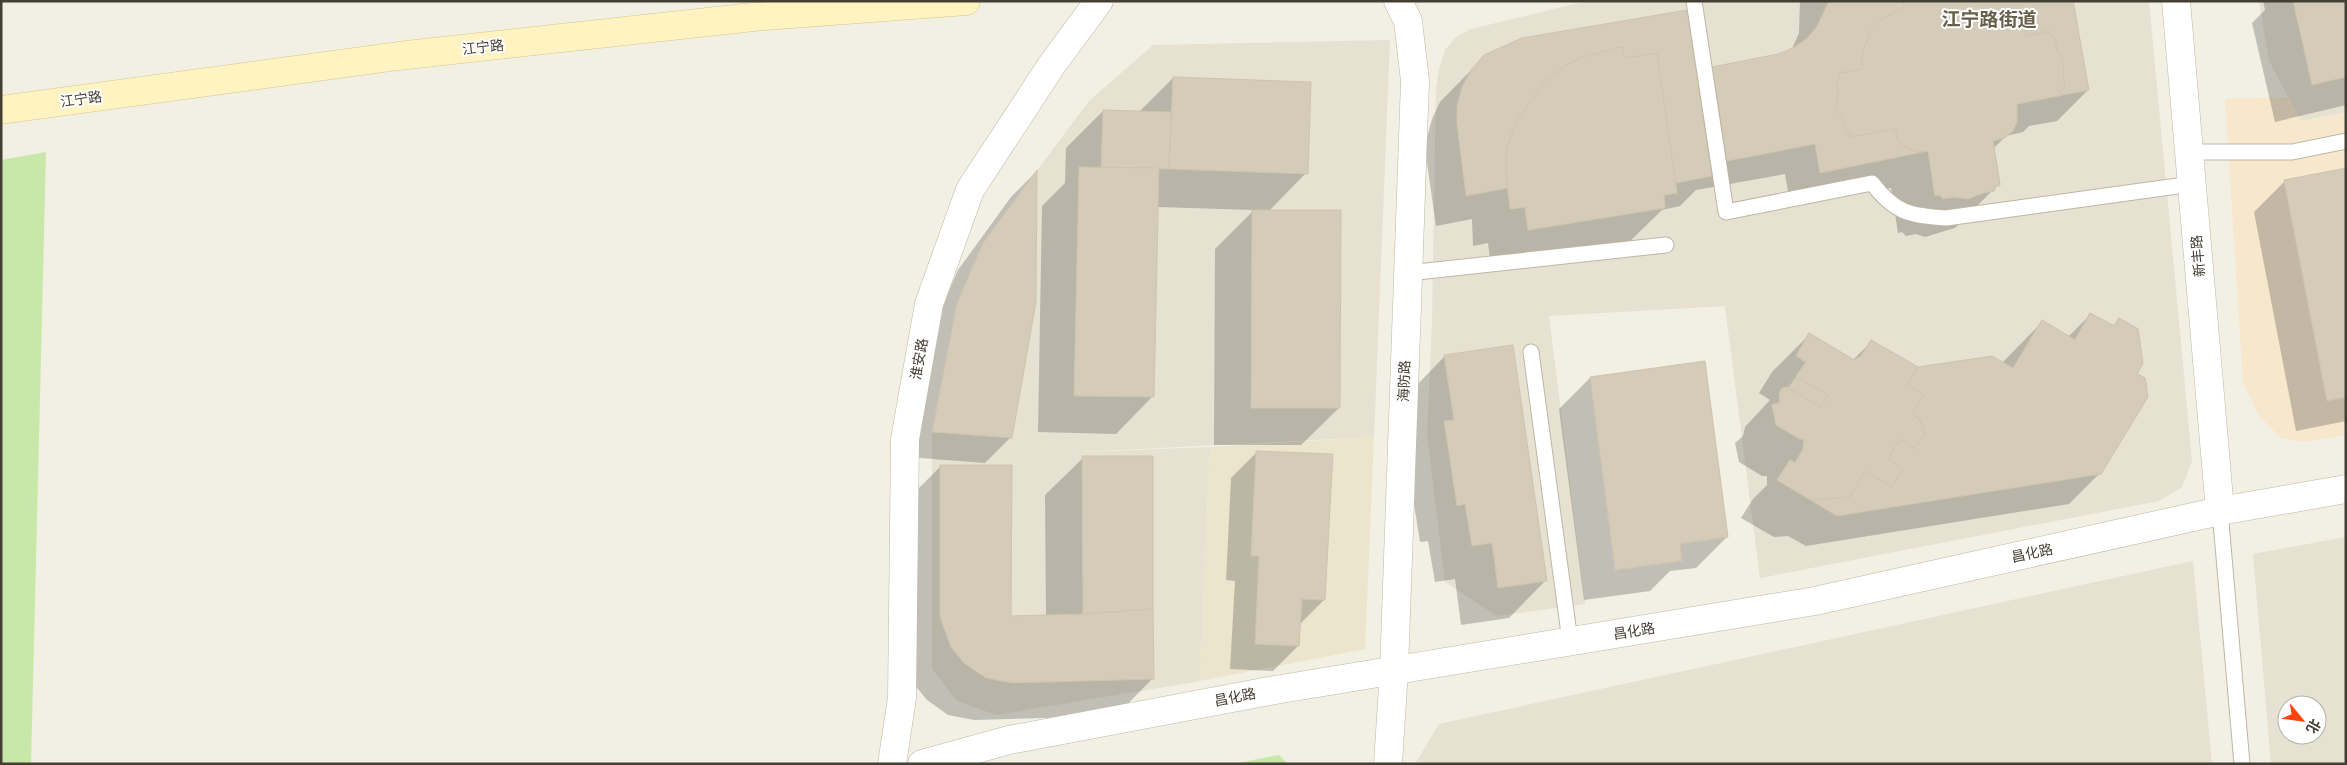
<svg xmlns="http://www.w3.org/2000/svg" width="2347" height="765" font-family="'Titillium Web','Noto Sans SC',sans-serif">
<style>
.residential{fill:#e6e1d1;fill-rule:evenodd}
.commercial{fill:#f6e7cd}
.education{fill:#ece5cd}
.green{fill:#c8e8aa}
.shadow{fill:#0003}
.building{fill:#d4cbb9;stroke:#cfc4ac}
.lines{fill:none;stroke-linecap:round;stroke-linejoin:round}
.lane-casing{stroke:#beb7a6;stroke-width:17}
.street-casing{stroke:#beb7a6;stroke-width:29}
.secondary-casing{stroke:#d4c691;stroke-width:29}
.lane{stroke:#fff;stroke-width:15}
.street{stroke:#fff;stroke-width:28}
.secondary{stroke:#fff4c1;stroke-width:28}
.labels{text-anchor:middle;stroke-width:4;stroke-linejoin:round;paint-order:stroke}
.street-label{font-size:14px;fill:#443f33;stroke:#fff}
.district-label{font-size:19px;font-weight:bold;fill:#675e4a;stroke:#fff}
</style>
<rect width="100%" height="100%" fill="#f2efe3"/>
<g class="residential">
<path d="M1587,1h562l43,460 -10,26 -23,14 -399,77 -35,-272 -176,10 36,288 -88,12 -52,-34 -18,-147 5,-112 4,-234 3,-20 6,-19 12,-14 14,-7z"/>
<path d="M2259,1h87v111l-45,9 -32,-60z"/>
<path d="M1390,40l-16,397 -314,16 150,-6 -10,234 -204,34 -39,-14 -25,-32v-237l25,-129 26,-60 106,-142 64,-56z"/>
<path d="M2346,537v227h-75l-18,-210zM2287,705h30v30h-30z"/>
<path d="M2193,561l19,203h-797l24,-40z"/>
</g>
<path class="commercial" d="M2289,97l12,24 45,-9v323l-43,7 -22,-4 -22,-22 -16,-33 -18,-284z"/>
<path class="education" d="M1374,437l-9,212 -165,32 10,-234z"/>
<g class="green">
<path d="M46,152l-15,612h-30v-604z"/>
<path d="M1279,755l9,9h-55z"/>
</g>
<g class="shadow">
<path d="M1800,1h271l4,9 13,80 -31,31 -28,5 -6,6 -17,4 -13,13 5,36 -43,43 -30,9 -9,-3 -10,2 -4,-4 -4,1 -7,-45 -101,15 -5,-29 -89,16 -16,16 -18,4 -36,35 -135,22 -3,-24 -15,3 -1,-27 -36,7 -10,-70 1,-18 5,-19 8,-17 45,-46 212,27 16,-15 66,-12 12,-5 8,-18z"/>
<path d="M2263,1h83v104l-71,17 -23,-99 13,-13z"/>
<path d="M1173,78l133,95 -38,39 71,196 -38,37h-87l1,-196 39,-39 -97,-3 -4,189 -37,38 -78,-2 4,-226 23,-23 1,-35 37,-37 36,1z"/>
<path d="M2346,169v252l-50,10 -42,-219 31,-31z"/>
<path d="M1035,173l-25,265 -25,25 -78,-6 25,-127 26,-60 53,-73z"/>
<path d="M2091,314l21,13 7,-8 17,55 -36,99 -31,31 -263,42 -18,-10 -14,1 -33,-19 12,-19 14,-14v-9h-5l-23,-14 -4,-19 8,-7 2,-9 25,-27 -11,-7 13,-21 37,-37 43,26 19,-19 43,26 88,-5 40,-41 26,15z"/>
<path d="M1445,356l101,224 -37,38 -48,7 -6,-46 -20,3 -7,-41 -8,1 -13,-82 9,-9 -8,-57z"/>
<path d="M1590,378l137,159 -31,31 -26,3 -20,20 -66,9 -25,-191z"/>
<path d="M1257,452l67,148 -25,25 -1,21 -25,25 -43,-2 5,-88 -9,-1 5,-102z"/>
<path d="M1083,458l70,220 -37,38 -142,4 -26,-5 -21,-15 -13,-16 -11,-180 37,-37 70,150 36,-1 -1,-121z"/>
</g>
<g class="building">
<path d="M1829,1h244l16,89 -72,14v17l-4,10 -9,7 -11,3 7,44 -4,1 -2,5 -11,2 -15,6 -14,-2 -11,2 -3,-4 -5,1 -7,-45 -108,22 -5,-29 -88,17 -15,-94 66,-13 15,-6 13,-9 10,-11z"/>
<path d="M1903,1h107l10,11 7,24 22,-5 1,4 5,3 2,11 7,13 -1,14 2,11 -4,4 1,4 -45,9v17l-4,10 -9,7 -11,3 7,44 -4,1 -2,5 -11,2 -15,6 -14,-2 -11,2 -3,-4 -5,1 -7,-45 -11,1 -10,-4 -9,-7 -3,-12 -44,8v-3l-6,-3 -2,-11 -7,-12 2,-16 -2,-11 4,-3 -1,-5 23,-4v-16l9,-22 12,-13 21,-11z"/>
<path d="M2293,1h53v76l-34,8z"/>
<path d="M1687,10l25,166 -36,7 1,10 -13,2 1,13 -137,22 -3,-23 -15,2 -2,-21 -42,8 -9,-72v-18l5,-19 9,-17 13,-15 38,-17z"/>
<path d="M1622,47l2,11 33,-5 20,140 -13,2 1,13 -137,22 -3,-23 -15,2 -4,-34v-25l10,-28 29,-41 23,-17 21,-9z"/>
<path d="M1173,77l138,5 -3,92 -139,-5z"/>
<path d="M1103,110l68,2 -2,57 -68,-1z"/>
<path d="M1079,167l80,1 -5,229 -80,-1z"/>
<path d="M2346,168v229l-19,4 -43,-221z"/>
<path d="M1037,170l-1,132 -24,136 -80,-6 25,-129 26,-60z"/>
<path d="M1252,210h89l-1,198h-89z"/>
<path d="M2090,313l24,13 5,-8 19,11 2,15 -8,13 11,6 -6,11 8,4 2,10 -46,74 -25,3 -4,6 -8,-5 5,-8 -43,-29 9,-13 15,9 15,-24 -43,-28 4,-12 -4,-8 20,-33 33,20z"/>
<path d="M2090,313l24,13 5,-8 19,11 5,34 -6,11 8,4 3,19 -47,77 -264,42 -60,-36 13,-20 5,3 8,-14 1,-10h-4l-24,-14 -4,-20 8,-3 -1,-9 3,-5 7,-1 17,-25 -10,-6 13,-23 45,27 7,-4 10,-16 47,27 74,-11 21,12 29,-48 33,20z"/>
<path d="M1809,333l45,27 7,-4 10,-16 47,27 -11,18 17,10 -12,19 7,4 6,15 -10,16 -15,-10 -12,20 15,10 -11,18 -27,-16 -15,26 -39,3 -34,-20 13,-20 5,3 8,-14 1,-10h-4l-24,-14 -4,-20 8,-3 -1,-9 3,-5 5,-1 34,20 7,-12 -32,-19 10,-14 -10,-6z"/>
<path d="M1513,345l34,236 -49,7 -6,-45 -20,3 -7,-42 -8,2 -13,-85 10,-1 -10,-65z"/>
<path d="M1705,361l23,176 -48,7 2,17 -67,9 -25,-193z"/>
<path d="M1256,451l77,3 -8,146 -23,-1 -3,47 -44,-2 4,-88h-8z"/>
<path d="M1082,456h71v153l-70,5z"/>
<path d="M940,465h72l-1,151 72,-2 70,-5 1,70 -142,4 -26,-5 -22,-15 -13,-16 -11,-30z"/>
</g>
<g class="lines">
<g class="lane-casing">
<g id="lane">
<path d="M1694,1l32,211 146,-29c22,29 37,33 74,35l246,-34"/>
<path d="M2189,152h103l54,-11"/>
<path d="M1408,273l258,-28"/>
<path d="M1531,352l39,289"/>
<path d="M2220,511l22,253"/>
</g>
</g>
<g class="street-casing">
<g id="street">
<path d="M2176,1l44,510"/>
<path d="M892,764l10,-66 3,-259 24,-135 41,-114 81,-124 48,-65"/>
<path d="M922,764l87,-24 266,-50 540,-89 405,-90 126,-22"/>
<path d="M1388,764l6,-94 21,-589 -7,-60 -10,-20"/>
</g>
</g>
<g class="secondary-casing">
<path id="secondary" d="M1,110l397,-54 355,-39 213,-16"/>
</g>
<use href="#lane" class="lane"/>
<use href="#street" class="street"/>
<use href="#secondary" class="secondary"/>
</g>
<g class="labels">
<g class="street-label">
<text transform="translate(483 47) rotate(-6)" y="5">江宁路</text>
<text transform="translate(81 99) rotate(-8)" y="5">江宁路</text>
<text transform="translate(2198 256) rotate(-95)" y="5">新丰路</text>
<text transform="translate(919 359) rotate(-80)" y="5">淮安路</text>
<text transform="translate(1404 381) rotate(-88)" y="5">海防路</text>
<text transform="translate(2032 553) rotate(-12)" y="5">昌化路</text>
<text transform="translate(1634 631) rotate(-9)" y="5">昌化路</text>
<text transform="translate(1235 697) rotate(-11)" y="5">昌化路</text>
</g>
<g class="district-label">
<text x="1989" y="26">江宁路街道</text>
</g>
</g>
<rect width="2347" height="765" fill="none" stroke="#443f33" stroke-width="5"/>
<g transform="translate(2302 720) rotate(119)"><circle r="24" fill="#ffffff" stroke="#b4b2ad"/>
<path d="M0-4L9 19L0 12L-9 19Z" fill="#ff420e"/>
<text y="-8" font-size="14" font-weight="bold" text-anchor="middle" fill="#443f33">北</text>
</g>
</svg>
